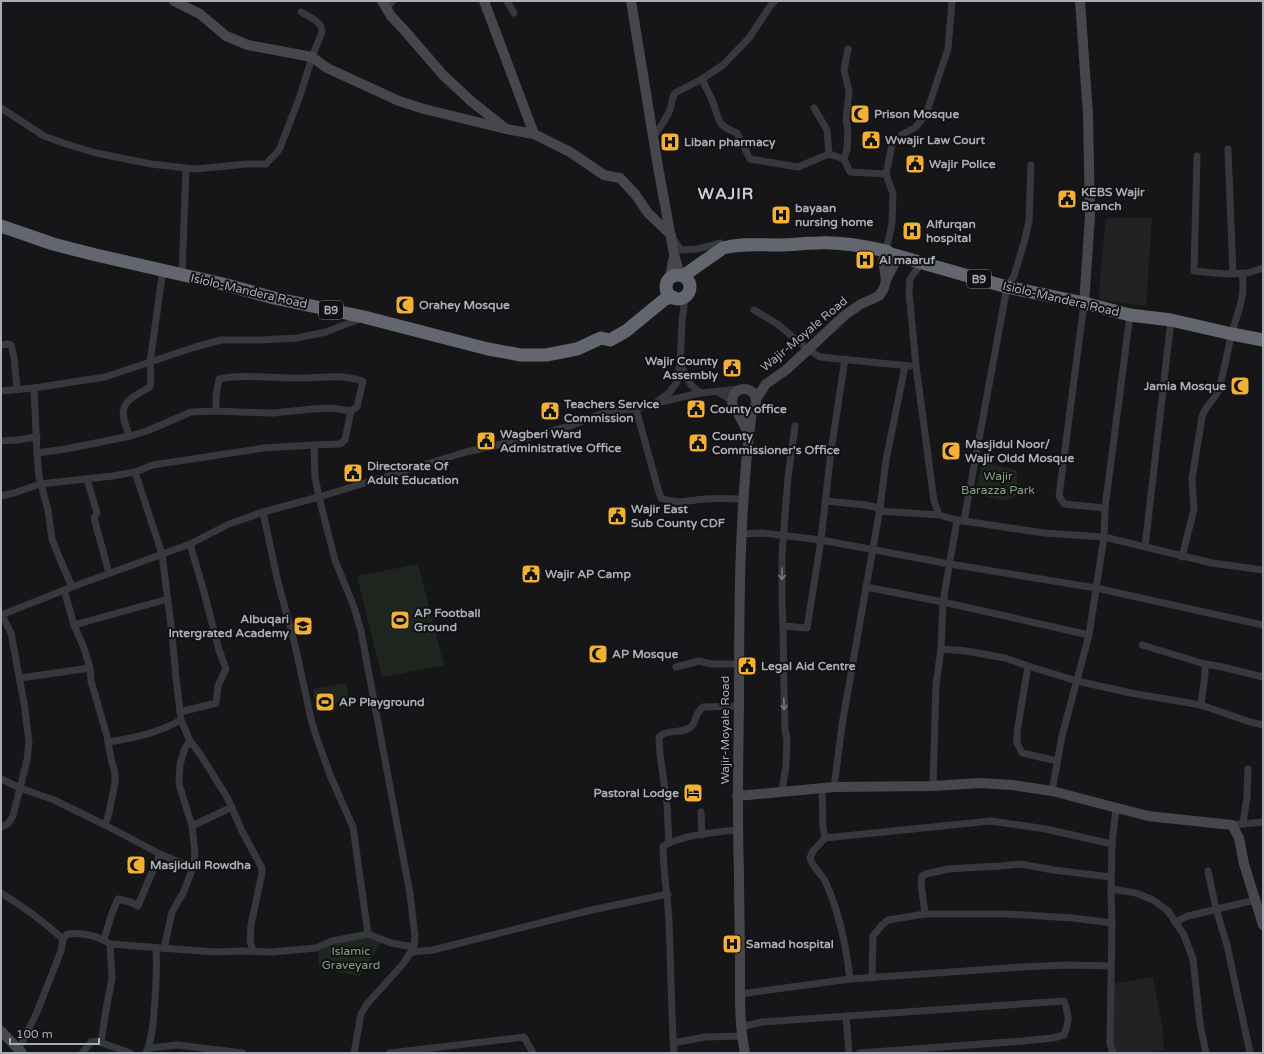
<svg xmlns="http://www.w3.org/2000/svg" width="1264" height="1054" font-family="'Varela Round',sans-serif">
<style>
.built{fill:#222225}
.green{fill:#1e261f}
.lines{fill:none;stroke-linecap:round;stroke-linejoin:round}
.street{stroke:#37383d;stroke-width:7}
.secondary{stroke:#45474d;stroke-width:10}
.highway{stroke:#63666e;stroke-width:13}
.oneway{stroke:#757881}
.labels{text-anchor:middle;stroke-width:4;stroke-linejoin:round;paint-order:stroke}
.shield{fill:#111113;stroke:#7b7e86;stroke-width:1}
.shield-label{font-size:11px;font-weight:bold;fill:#a8adb8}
.poi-label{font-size:12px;font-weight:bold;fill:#a8adb8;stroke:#111113;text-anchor:start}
.street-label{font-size:12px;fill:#a8adb8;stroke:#111113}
.park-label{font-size:12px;fill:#7fa381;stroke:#111113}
.district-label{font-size:16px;font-weight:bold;letter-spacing:1px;fill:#c9ccd4;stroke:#111113}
</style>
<rect width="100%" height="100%" fill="#161618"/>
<g class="built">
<path d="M1106,218h46l-6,88 -46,-6 -1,-10z"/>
<path d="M1153,977l9,47 2,26 -18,3h-31l-4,-11 1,-58z"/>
</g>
<g class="green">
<path d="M982,462l34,8 3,24 -14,7 -30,-7z"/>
<path d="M418,564l26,101 -62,12 -25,-101z"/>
<path d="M346,683l3,18 -33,5 -3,-17z"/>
<path d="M368,937l13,6 -22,33 -21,-4 -19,-6 -1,-14 10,-7z"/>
</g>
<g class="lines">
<g class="street">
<path d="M507,1l7,12"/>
<path d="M386,8l7,-7"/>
<path d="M702,79c3,7 7,14 10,21 8,19 3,25 25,33l13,26 48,8 31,-13 15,5 6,13 36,2"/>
<path d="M1,108l43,28 22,8 30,9 55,11 44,5 52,-5h19c5,-6 11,-10 14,-16l20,-52 12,-39 10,-25c0,-11 -13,-15 -21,-20"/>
<path d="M814,108l13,22 2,24"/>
<path d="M653,137c6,-8 12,-16 16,-25 3,-6 2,-13 6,-19l27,-14 21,-14 26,-27 22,-33 4,-4"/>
<path d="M1228,149l5,125"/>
<path d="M1197,156l-3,115 32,3 22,-1 15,-5"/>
<path d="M844,159l3,-10 1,-20 -2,-9 3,-29 -5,-21 4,-21"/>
<path d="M672,237l9,13 16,-1 24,-6 2,5"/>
<path d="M886,251l6,-28 1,-29 -7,-20 6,-29 9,-10 15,-8 10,-13 22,-65 4,-48"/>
<path d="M922,262l-12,17 -1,13 7,74 18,135 5,14 18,5 87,13 60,4 108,26 51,7"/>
<path d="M182,275l4,-106"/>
<path d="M1084,303l-25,193 5,8 41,4"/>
<path d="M754,310l22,13 33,27 11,7 90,9"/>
<path d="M1,345l6,-1 4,1 3,12 3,32"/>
<path d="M680,363l11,22 9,8"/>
<path d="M34,388l3,65 2,24 9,33 4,29 7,18 13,30"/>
<path d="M1,391l33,-3 71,-11 90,-30 26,-7h40l36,-2 29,-6 36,-14"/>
<path d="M718,392l13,8"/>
<path d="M658,401l12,-9 7,-10 3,-19 2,-41 3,-26"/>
<path d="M636,409l22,80 3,9c17,7 27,2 44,1 13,-1 25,0 38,0"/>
<path d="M216,411v-15l3,-17c24,-5 49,-1 74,-1 23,1 48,-5 70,3l-6,26 -6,4 -6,29 -5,4 -26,1"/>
<path d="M130,436c-14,-30 -6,-35 20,-49l1,-8 -1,-17 13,-92"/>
<path d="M1,441l16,-1 20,-3"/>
<path d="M37,453l29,-4 64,-13 17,-5 44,-19 25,-1 24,1 33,1 40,-4 19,-1 19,3"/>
<path d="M135,472l27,82 10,80 4,44 5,42 9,21 -5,7 -5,16 -1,20 13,42 3,28 -2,14 -10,25 -11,19 -8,37"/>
<path d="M87,479l10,34 -3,5 15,55"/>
<path d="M1,496l13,-3 26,-9 73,-8 22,-4 18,-7 111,-17 50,-3 1,32 4,20 16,63 19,47 7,24 49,263 5,43 -1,10 -11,17 -36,40 -6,10 -7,39"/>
<path d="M826,501l39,4 15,3"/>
<path d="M879,511l60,4"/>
<path d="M263,512l14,66 18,67 16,74 6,20 13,36 23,52 15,107"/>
<path d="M964,521l43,-234 7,-11 11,-37 4,-18 2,-56"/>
<path d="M741,534l21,-1 59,7 129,24 146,24 167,37"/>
<path d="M1145,547l26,-227"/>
<path d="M1182,557l12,-48 -2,-30 10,-62c3,-11 12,-16 16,-26 6,-18 9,-37 13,-55 6,-23 15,-38 11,-63"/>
<path d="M866,587l77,15 146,33"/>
<path d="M64,590l10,35 10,23 6,20 1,13 16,55 4,23 4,14v10l-6,30 -4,12"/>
<path d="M1,615l71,-28 118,-43 39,-20 34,-12 56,-15 147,-45 53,-12 51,-14 39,-15 27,-2 21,-6 43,-10 39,-4"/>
<path d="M74,625l94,-26"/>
<path d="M783,626l24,2 14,-88 10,-89 14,-92"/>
<path d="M1142,645l63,19 18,3 40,10"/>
<path d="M941,649l25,2 39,7 23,8 49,15 54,12 70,12 49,17 13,3"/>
<path d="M1028,666l-11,66v11l5,10 35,8"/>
<path d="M676,667l23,-6 12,3h27"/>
<path d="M20,678l70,-10"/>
<path d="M1201,705l4,-30v-11"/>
<path d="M180,712l36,-9 2,-17 8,-17 -7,-19 -15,-58 -14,-48"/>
<path d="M190,741l10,13 27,43 15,34 20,37v5l-11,52 -1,16 3,10"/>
<path d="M108,742c26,-4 50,-9 73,-22"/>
<path d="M1,779l19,9 34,12 51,25 55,29 33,14"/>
<path d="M933,786l3,-102 5,-35 2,-47 14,-82"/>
<path d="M834,787l8,-62 38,-217 6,-48 19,-94"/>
<path d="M822,789l1,39 2,10 -12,13 -3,7c3,10 12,16 16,25 14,31 20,62 24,96"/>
<path d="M782,791l4,-25 1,-26 -2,-11 -1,-38 -1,-65 -1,-22v-50l6,-77 7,-51"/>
<path d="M1052,791l10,-55 27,-101 15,-98 1,-29 25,-193"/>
<path d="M701,812l1,23"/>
<path d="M1243,823l4,-26 1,-28"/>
<path d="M1232,825l31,-3"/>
<path d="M192,826l40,-19"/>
<path d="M1,827l7,-3 5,-8 14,-56 2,-18 -5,-39 -13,-70 -9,-18"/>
<path d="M825,838l166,-17 55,8 66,15"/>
<path d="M669,843l-2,-38 -7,-51 -1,-17c8,-8 21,-3 30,-9 6,-3 5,-8 8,-13 1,-3 4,-6 6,-8l36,-1"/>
<path d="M1208,871l8,38 11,36 23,108"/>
<path d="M1111,889l25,4 17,7 15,11 16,24 9,24 7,65 6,29"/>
<path d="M1,893c23,14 42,28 62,46"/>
<path d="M925,914l-4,-30 1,-8 4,-2 22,-5 52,-3 21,-2 32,6 58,7"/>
<path d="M1175,922l13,-6 67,-16"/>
<path d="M104,939l8,-26 6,-14 12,3 8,4c7,-18 15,-35 22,-52"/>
<path d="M412,952l21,-2 154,-39 81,-17"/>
<path d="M872,978l1,-42 9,-11 6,-5 37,-6h82l66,4 39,5"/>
<path d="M740,994l110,-15 170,-12 48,-2 43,1"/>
<path d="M846,1016l3,37"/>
<path d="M741,1027l21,-5 302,-21c5,16 6,18 0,34l-11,3 -30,3 -163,12"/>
<path d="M101,1042l5,-32 6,-32 -2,-34"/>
<path d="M673,1043l32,-6 37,-1"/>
<path d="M149,1048l28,-3 66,8"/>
<path d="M19,1049l18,-37 24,-61 2,-12 4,-5c13,-2 33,2 43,10l105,8 26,-1 31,1 44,-4 16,-7 36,-7 23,9 23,4"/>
<path d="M82,1053l9,-11 6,-1 33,12"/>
<path d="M146,1053c6,-13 7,-29 8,-42 2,-21 3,-42 2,-62"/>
<path d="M390,1053l134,-16 9,16"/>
<path d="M674,1053c-3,-44 -3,-87 -5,-131 -1,-25 -6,-50 -6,-76 20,-11 51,-14 75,-16"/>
<path d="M1113,1053l-3,-9 2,-121 -1,-34 1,-45 4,-36"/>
</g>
<g class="secondary">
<path d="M174,1l26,13 26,22 22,9 64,12 15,11 72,33 25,8 82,20"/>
<path d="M382,1l9,15 14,15 38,44 28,26 35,28 28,5"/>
<path d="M484,1l50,133 36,18 34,23 16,3 15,16 13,19 23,22"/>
<path d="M631,1l27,166 16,87 6,21"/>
<path d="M1080,1l8,114 2,102 -6,86"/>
<path d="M670,278l3,-18"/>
<path d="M886,280l-3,-20 3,-9"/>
<circle cx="744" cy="401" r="12"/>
<path d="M756,399l10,-15 20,-14 59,-55 16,-11 18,-8 5,-8 2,-8 13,-25"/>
<path d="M736,410l13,24"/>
<path d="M737,796l97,-9 99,-1 47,-3 32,2 40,6 96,25 84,9 7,13 5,26 19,61"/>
<path d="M1,1031l21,22"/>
<path d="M745,1053c-6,-29 -5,-58 -5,-87 0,-31 -1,-63 -1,-94 -2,-55 -1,-110 0,-165 0,-99 0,-198 13,-297"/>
</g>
<g class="highway">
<path d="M1,226l52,18 43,11 131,30 47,13 90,19 124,32 33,6h25l31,-6 24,-11 9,2 16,-9 39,-32 8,-2"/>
<circle cx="678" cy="287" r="12"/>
<path d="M683,276l40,-28c18,-5 36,-3 55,-3 14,0 27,-2 40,-2 23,-1 46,3 68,8l5,3 116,33 77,16 46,12 41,5 61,14 31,6"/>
</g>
</g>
<defs><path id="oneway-shaft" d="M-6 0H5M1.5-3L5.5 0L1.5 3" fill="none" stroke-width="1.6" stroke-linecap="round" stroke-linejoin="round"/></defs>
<g class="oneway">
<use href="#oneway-shaft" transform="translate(782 574) rotate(90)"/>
<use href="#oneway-shaft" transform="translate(784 704) rotate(88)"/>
</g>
<defs>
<g id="mosque-square" transform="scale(1)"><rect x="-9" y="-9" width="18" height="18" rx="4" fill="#f2b134" stroke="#111113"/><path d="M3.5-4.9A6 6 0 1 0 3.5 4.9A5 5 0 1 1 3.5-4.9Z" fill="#111"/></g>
<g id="civic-square" transform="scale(1)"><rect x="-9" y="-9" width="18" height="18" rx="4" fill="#f2b134" stroke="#111113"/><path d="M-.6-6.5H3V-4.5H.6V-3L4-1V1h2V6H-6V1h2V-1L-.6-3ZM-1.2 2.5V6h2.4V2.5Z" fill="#111"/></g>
<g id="hospital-square" transform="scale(1)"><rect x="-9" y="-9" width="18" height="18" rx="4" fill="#f2b134" stroke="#111113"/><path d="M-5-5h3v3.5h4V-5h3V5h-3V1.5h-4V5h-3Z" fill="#111"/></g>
<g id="stadium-square" transform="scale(1)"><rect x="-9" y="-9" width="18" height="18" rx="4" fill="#f2b134" stroke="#111113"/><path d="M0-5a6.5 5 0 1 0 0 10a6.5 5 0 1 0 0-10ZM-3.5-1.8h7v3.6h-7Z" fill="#111"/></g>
<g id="school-square" transform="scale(1)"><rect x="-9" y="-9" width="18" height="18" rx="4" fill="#f2b134" stroke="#111113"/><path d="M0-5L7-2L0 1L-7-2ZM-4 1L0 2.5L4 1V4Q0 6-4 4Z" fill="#111"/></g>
<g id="hotel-square" transform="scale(1)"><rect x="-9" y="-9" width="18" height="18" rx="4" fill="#f2b134" stroke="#111113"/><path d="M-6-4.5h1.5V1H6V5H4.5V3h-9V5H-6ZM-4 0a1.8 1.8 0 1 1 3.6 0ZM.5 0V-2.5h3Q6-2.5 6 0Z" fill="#111"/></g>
</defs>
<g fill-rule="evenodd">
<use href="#mosque-square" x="860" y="114"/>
<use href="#civic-square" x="871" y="140"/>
<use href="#hospital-square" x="670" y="142"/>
<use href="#civic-square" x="915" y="164"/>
<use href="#civic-square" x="1067" y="199"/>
<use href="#hospital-square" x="781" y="215"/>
<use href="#hospital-square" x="912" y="231"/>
<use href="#hospital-square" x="865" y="260"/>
<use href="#mosque-square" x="405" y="305"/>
<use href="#civic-square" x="732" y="368"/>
<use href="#mosque-square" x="1240" y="386"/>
<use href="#civic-square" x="696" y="409"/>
<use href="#civic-square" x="550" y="411"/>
<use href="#civic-square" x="486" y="441"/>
<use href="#civic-square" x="698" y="443"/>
<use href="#mosque-square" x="951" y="451"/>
<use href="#civic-square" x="353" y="473"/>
<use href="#civic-square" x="617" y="516"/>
<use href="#civic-square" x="531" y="574"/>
<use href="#stadium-square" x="400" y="620"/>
<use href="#school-square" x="303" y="626"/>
<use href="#mosque-square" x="598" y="654"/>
<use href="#civic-square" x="747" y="666"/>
<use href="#stadium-square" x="325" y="702"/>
<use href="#hotel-square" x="693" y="793"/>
<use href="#mosque-square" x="136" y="865"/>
<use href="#hospital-square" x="732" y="944"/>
</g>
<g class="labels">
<g class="shield">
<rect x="967" y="270" width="24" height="18" rx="3"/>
<rect x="319" y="301" width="24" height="18" rx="3"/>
</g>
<g class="shield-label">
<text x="979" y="283">B9</text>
<text x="331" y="314">B9</text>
</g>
<g class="poi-label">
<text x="874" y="118">Prison Mosque</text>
<text x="885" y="144">Wwajir Law Court</text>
<text x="684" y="146">Liban pharmacy</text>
<text x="929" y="168">Wajir Police</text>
<text x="1081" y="196">KEBS Wajir<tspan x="1081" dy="14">Branch</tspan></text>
<text x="795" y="212">bayaan<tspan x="795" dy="14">nursing home</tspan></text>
<text x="926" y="228">Alfurqan<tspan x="926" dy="14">hospital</tspan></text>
<text x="879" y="264">Al maaruf</text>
<text x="419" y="309">Orahey Mosque</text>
<text x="718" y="365" text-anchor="end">Wajir County<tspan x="718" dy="14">Assembly</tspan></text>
<text x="1226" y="390" text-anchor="end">Jamia Mosque</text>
<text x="564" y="408">Teachers Service<tspan x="564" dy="14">Commission</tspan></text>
<text x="710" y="413">County office</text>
<text x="500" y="438">Wagberi Ward<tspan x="500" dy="14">Administrative Office</tspan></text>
<text x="712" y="440">County<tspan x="712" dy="14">Commissioner's Office</tspan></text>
<text x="965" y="448">Masjidul Noor/<tspan x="965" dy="14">Wajir Oldd Mosque</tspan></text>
<text x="367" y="470">Directorate Of<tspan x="367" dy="14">Adult Education</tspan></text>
<text x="631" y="513">Wajir East<tspan x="631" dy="14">Sub County CDF</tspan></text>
<text x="545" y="578">Wajir AP Camp</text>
<text x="414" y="617">AP Football<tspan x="414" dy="14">Ground</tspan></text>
<text x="289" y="623" text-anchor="end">Albuqari<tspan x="289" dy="14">Intergrated Academy</tspan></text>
<text x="612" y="658">AP Mosque</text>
<text x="761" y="670">Legal Aid Centre</text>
<text x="339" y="706">AP Playground</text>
<text x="679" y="797" text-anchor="end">Pastoral Lodge</text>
<text x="150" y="869">Masjidull Rowdha</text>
<text x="746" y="948">Samad hospital</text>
</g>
<g class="street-label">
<text transform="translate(249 291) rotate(13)" y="4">Isiolo-Mandera Road</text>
<text transform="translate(1061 299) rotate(13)" y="4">Isiolo-Mandera Road</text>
<text transform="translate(804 334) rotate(-40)" y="4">Wajir-Moyale Road</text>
<text transform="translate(725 730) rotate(-90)" y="4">Wajir-Moyale Road</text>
</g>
<g class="park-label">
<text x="998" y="480">Wajir<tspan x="998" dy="14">Barazza Park</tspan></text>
<text x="351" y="955">Islamic<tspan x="351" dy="14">Graveyard</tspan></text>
</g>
<g class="district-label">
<text x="726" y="199">WAJIR</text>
</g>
</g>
<rect width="1264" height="1054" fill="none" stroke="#a8adb8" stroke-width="4"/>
<path d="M10 1038v6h89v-6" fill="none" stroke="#a8adb8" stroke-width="2"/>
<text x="16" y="1038" font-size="12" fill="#a8adb8" stroke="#111113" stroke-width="3" paint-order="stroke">100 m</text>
</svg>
